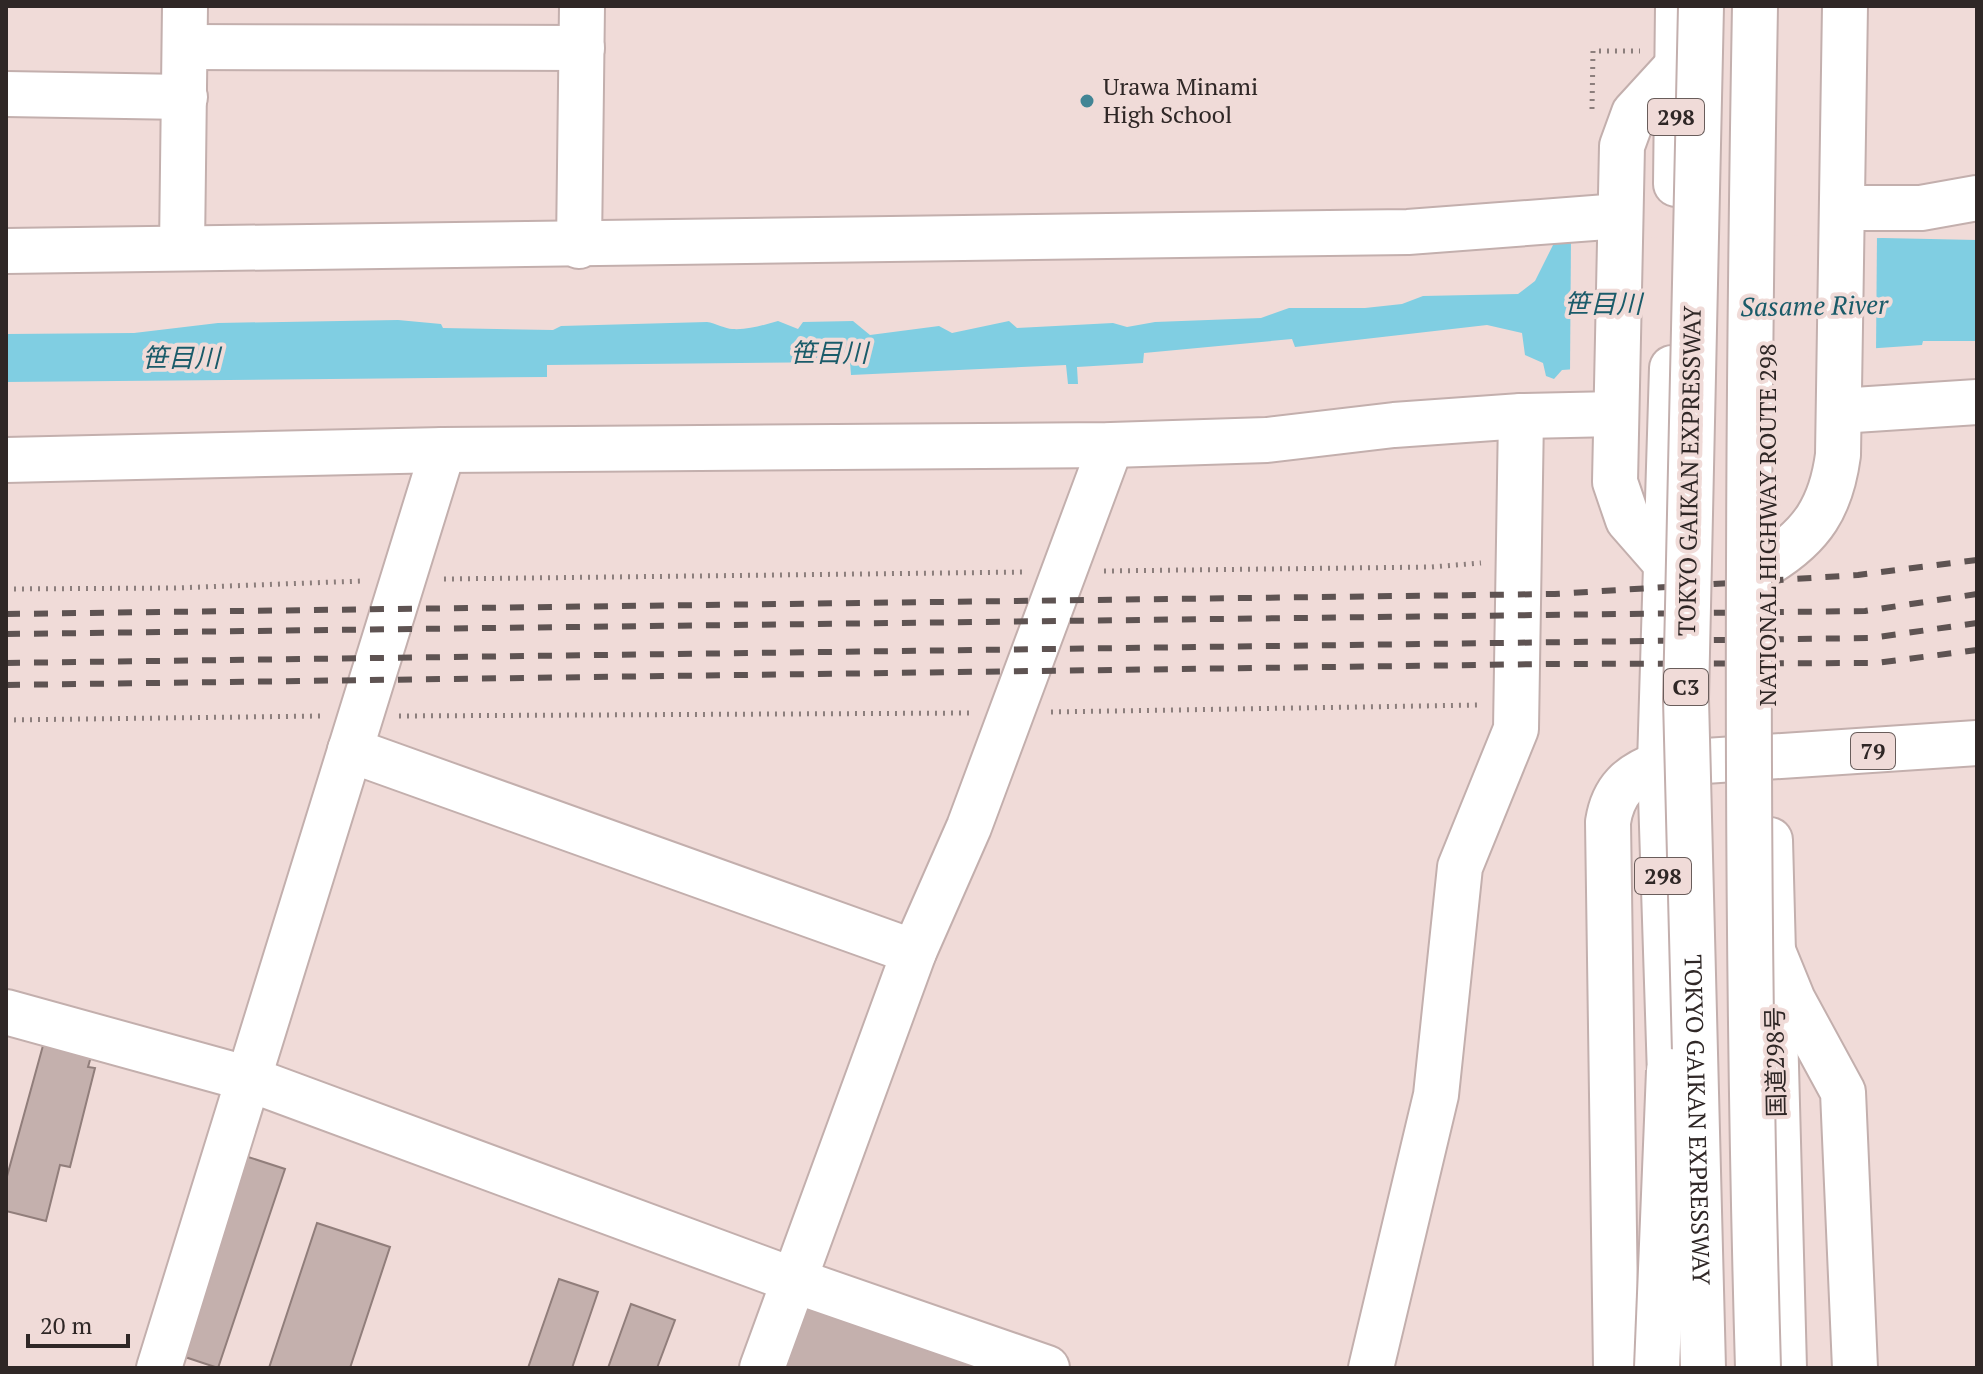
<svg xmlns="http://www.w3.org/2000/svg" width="1983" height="1374" font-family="'PT Serif','Noto Sans JP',serif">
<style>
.water{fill:#80cee2}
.pier{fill:#f0dbd8}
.building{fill:#c4b0ad;stroke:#917e7b;stroke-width:2}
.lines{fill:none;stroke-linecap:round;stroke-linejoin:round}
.minor-casing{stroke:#c3afad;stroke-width:48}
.major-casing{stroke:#c3afad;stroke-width:48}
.highway-casing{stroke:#c3afad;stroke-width:48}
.path{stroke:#8c7e7c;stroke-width:5;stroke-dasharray:2 6;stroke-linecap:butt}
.minor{stroke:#fff;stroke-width:44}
.major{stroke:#fff;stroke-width:44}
.highway{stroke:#fff;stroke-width:44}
.rail{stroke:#5e5352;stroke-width:6;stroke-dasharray:14 14;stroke-linecap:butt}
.highway-bridge-casing{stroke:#c3afad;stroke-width:48;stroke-linecap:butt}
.highway-bridge{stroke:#fff;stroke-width:44}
.poi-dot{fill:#428595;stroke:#f0dbd8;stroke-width:3}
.labels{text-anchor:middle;stroke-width:8;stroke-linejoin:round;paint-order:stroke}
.shield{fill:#f0dbd8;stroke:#695d5b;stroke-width:2}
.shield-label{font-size:22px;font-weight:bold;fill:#2f2726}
.poi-label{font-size:24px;fill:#2f2726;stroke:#f0dbd8;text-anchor:start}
.street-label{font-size:24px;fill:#2f2726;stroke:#f0dbd8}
.water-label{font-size:26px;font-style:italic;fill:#1a5b69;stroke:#f0dbd8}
</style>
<rect width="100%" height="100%" fill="#f0dbd8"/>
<path class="water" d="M1883,238l94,2v101h-54l-1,4 -360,25 -8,9 -8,-3 -3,-13 -18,-8 -3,-22 -35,-8 -192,22 -3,-8 -148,14 -1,10 -66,4 1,17h-10l-2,-19 -215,10 -1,-13 -303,3v12l-541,5v-48l128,-1 84,-10 180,-3 43,4 2,4 110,2 8,-4 146,-4c8,1 19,7 25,7 17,1 31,-4 46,-8l20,8 5,-7 50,-1 17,14 69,-9 13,7 57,-12 8,7 96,-5 14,4 28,-5 106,-4 28,-10h76l37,-4 21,-8 95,-2 17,-13 19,-38z"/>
<path class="pier" d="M1877,234l-1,118 -306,21 1,-134z"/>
<g class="building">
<path d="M44,1042l48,11 -4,14 7,1 -25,99 -10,-2 -14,56 -40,-10v-31z"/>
<path d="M242,1155l43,14 -67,199 -42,-14z"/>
<path d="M317,1223l73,24 -40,121h-81z"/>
<path d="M559,1279l39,13 -26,76h-44z"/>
<path d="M807,1300l193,68h-217z"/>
<path d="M631,1304l44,16 -18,48h-49z"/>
</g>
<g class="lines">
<g class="minor-casing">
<g id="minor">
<path d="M185,47l397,1"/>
<path d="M6,94l179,3"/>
<path d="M1842,208h79l56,-10"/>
<path d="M579,246l3,-240"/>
<path d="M182,248l3,-242"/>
<path d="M6,251l1402,-19 212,-16"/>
<path d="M1839,411l138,-9"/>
<path d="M6,460l437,-10 668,-5 156,-5 127,-15 127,-9 95,-2"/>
<path d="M1663,560l-35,-40 -13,-38 7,-336 12,-33 43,-47"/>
<path d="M1768,563c44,-27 63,-56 70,-108l7,-449"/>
<path d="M350,750l564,202"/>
<path d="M1773,951l20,49 50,92 12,276"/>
<path d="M6,1012l243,67 544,201 254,88"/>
<path d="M159,1368l284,-918"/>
<path d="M762,1368l152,-416 55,-125 142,-382"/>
<path d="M1371,1368l65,-273 24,-228 56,-138 5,-313"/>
<path d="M1616,1368l-8,-546c5,-32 22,-48 52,-58"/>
</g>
</g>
<g class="major-casing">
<path id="major" d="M1660,764l317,-21"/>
</g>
<g class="highway-casing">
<g id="highway">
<path d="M1676,184l2,-178"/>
<path d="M1770,840l14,528"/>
<path d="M1671,1107l-11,-343 12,-396"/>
</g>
</g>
<g class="path">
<path d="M1592,109l1,-58h47"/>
<path d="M1104,571l327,-4 50,-4"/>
<path d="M444,579l582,-7"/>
<path d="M6,589l169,-1 187,-7"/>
<path d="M1051,712l430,-7"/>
<path d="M399,716l574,-3"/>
<path d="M6,720l315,-4"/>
</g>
<use href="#minor" class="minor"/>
<use href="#major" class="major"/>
<use href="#highway" class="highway"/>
<g class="rail">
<path d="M6,614l1549,-20 303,-19 119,-15"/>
<path d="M6,634l1859,-23 112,-17"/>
<path d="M6,663l1865,-25 106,-15"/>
<path d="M6,685l1543,-21 327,-1 101,-13"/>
</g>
<g class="highway-bridge-casing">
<g id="highway-bridge">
<path id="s1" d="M1701,6l-15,693 17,669"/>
<path d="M1755,6c-8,454 -10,908 3,1362"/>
<path d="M1657,1368l12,-297"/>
</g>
</g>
<use href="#highway-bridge" class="highway-bridge"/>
</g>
<circle class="poi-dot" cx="1087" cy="101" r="8"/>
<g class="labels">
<g class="shield">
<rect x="1648" y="99" width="56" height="36" rx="6"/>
<rect x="1664" y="669" width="44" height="36" rx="6"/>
<rect x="1851" y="733" width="44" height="36" rx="6"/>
<rect x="1635" y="858" width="56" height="36" rx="6"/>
</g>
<g class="shield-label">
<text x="1676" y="125">298</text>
<text x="1686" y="695">C3</text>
<text x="1873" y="759">79</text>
<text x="1663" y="884">298</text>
</g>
<g class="poi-label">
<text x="1103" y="95">Urawa Minami<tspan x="1103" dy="28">High School</tspan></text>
</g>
<g class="street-label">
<text transform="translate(1690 471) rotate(-89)" y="8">TOKYO GAIKAN EXPRESSWAY</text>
<text transform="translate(1768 525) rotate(-90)" y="8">NATIONAL HIGHWAY ROUTE 298</text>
<text transform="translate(1776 1062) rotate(-91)" y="8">国道298号</text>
<text dy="8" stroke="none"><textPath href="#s1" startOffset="1114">TOKYO GAIKAN EXPRESSWAY</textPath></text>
</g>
<g class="water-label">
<text x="1603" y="313">笹目川</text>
<text transform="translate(1814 306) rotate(-1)" y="9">Sasame River</text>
<text x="829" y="362">笹目川</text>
<text x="181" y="367">笹目川</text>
</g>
</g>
<rect width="1983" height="1374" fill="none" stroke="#2f2726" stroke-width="16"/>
<path d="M28 1334v12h100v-12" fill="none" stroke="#2f2726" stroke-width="4"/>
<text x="40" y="1334" font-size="24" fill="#2f2726" stroke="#f0dbd8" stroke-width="6" paint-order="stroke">20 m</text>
</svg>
